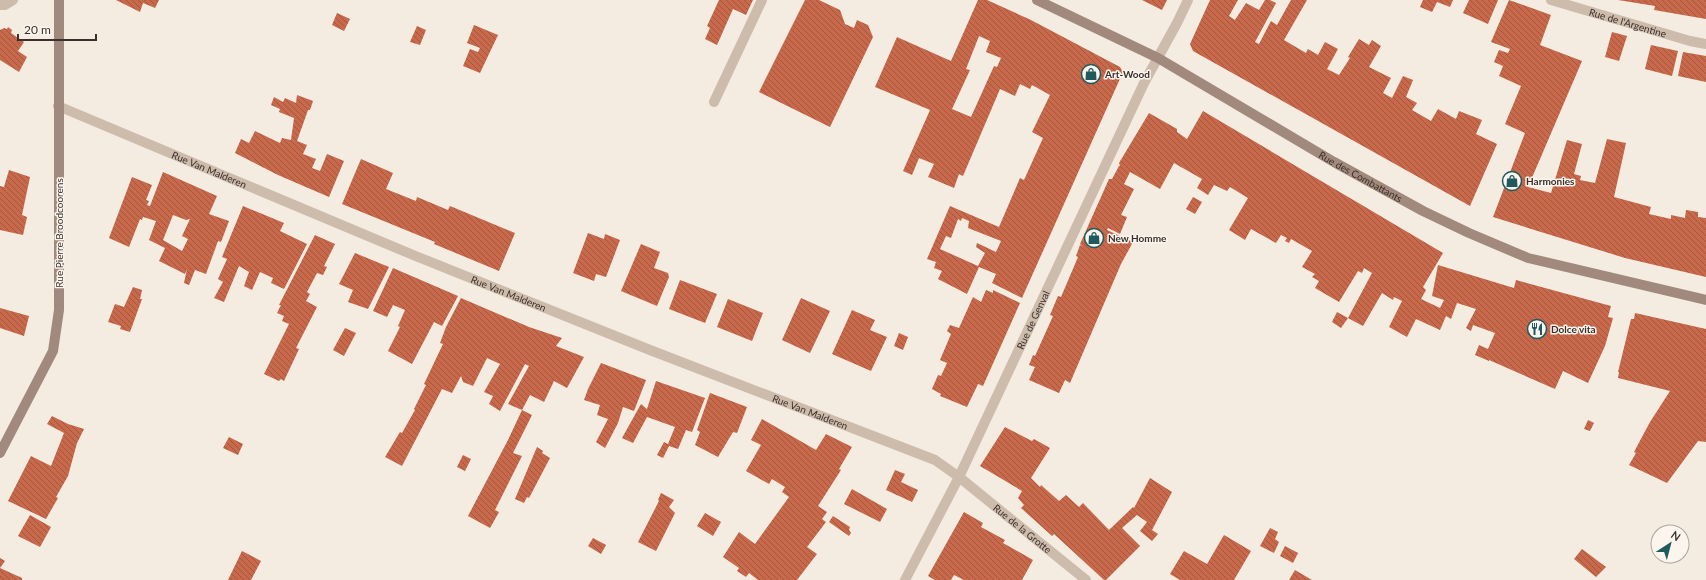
<svg xmlns="http://www.w3.org/2000/svg" width="1706" height="580" font-family="Lato,sans-serif">
<style>
.building{fill:url(#building-back-hatch);fill-rule:evenodd}
.lines{fill:none;stroke-linecap:round;stroke-linejoin:round}
.service{stroke:#cdbbac;stroke-width:10}
.minor{stroke:#cdbbac;stroke-width:10}
.secondary{stroke:#a18a7d;stroke-width:10}
.labels{text-anchor:middle;stroke-width:3;stroke-linejoin:round;paint-order:stroke}
.street-label{font-size:10px;fill:#3b302b;stroke:#fbf5ee}
.poi-label{font-size:10px;font-weight:bold;fill:#3b302b;stroke:#fbf5ee;text-anchor:start}
</style>
<defs>
<pattern id="building-back-hatch" width="6" height="6" patternUnits="userSpaceOnUse"><rect width="6" height="6" fill="#c8694b"/><path d="M-1 5l2 2M0 0l6 6M5-1l2 2" fill="none" stroke="#a4573f"/></pattern>
</defs>
<rect width="100%" height="100%" fill="#f4ebe1"/>
<g class="building">
<path d="M116,0h43l-4,8 -12,-5 -3,9z"/>
<path d="M719,0h34l-7,15 -13,-6 -16,36 -12,-6 5,-11 -3,-2z"/>
<path d="M805,0h14l21,10 5,14 9,4 3,-8 11,5 5,12 -43,90 -71,-35z"/>
<path d="M978,0h9l44,20 89,47 3,5 -101,226 -30,-15 4,-9 -17,-7 -12,27 -29,-15 4,-8 -8,-3 2,-6 -9,-3 23,-53 49,21 21,-49 4,2 19,-42 -11,-6 18,-37 -18,-10 -2,4 -10,-5 -5,12 -15,-7 -37,87 -4,-2 -5,14 -26,-11 6,-13 -15,-6 -7,17 -9,-4 27,-61 -55,-23 22,-50 54,24zM979,36l11,5 -4,11 15,6 -4,9 -3,-1 -23,51 -19,-8 18,-39 -4,-1zM962,218l7,3 -1,7 33,13 -5,11 -19,-9 -1,4 9,6 -7,13 -38,-17 6,-13 5,2 7,-19 3,2z"/>
<path d="M1142,0h25l-5,10z"/>
<path d="M1210,0h28l-9,16 6,4 11,-17 13,7 6,-10h5l6,3 -21,39 4,2 12,-23 6,4 14,-25h16l-23,40 22,13 2,-4 10,6 7,-13 13,7 -11,20 12,6 11,-17 -2,-1 11,-18 10,6 3,-5 9,6 -12,21 22,11 -8,15 9,5 11,-22 10,4 -7,17 11,6 -5,7 19,11 7,-12 18,10 3,-8 23,9 -6,14 21,10 -27,62 -277,-155 -3,-7z"/>
<path d="M1423,0h30l-3,7 -13,-5 -5,10 -12,-5z"/>
<path d="M1469,0h29l-10,24 -25,-11z"/>
<path d="M1509,0l42,15 -11,30 42,16 -54,126 23,6 16,-53 15,4 -8,30 7,2 -1,4 15,3 12,-44 19,4 -12,54 37,10 -2,7 22,5v-4l14,3 1,-8 12,2v5l8,1v59l-81,-19 -132,-41 32,-84 -20,-9 16,-38 -22,-10 4,-10 -9,-4 5,-12 9,3 2,-4 -19,-7z"/>
<path d="M1618,0h88v19l-52,-9 1,-4z"/>
<path d="M337,13l13,6 -6,12 -12,-6z"/>
<path d="M474,25l24,10 -18,38 -17,-7 7,-17 8,3 2,-4 -13,-5z"/>
<path d="M417,26l9,4 -6,15 -10,-3z"/>
<path d="M8,27l4,3 -1,3 13,9 -6,9 9,6 -8,15 -19,-12v-30l4,-2 3,1z"/>
<path d="M1612,32l15,4 -8,25 -14,-4z"/>
<path d="M1651,45l27,6 -6,25 -27,-7z"/>
<path d="M1683,52l23,4v26l-28,-6z"/>
<path d="M297,95l16,6 -3,9h-2l-11,31 10,4 -4,9 13,5 -4,9 8,3 7,-17 17,7 -15,36 -51,-22 -43,-22 6,-14 8,4 6,-12 25,12 2,-5 9,2 3,-22 -15,-6 1,-3 -9,-4 3,-8 9,5 2,-4 11,5z"/>
<path d="M1203,111l240,142 -20,34 3,3 -5,9 19,9 4,-8 -12,-4 6,-31 76,23 2,-8 95,26 -3,11 5,1 -8,28 -17,37 -25,-12 -8,18 -66,-29v1l-14,-6 4,-10 9,4 7,-16 -22,-8 -2,6 -5,-3 10,-19 -19,-6 -6,16 -5,-3 -6,14 -24,-11 -9,18 -18,-10 13,-26 -8,-4 -1,3 -11,-7 -19,33 -15,-8 -7,10 -9,-6 5,-10 11,6 24,-45 -8,-5 -2,5 -4,-2 -19,31 -24,-14 4,-7 -7,-4 3,-3 -13,-7 10,-16 -21,-12 -2,4 -4,-2 2,-3 -6,-3 -5,8 -25,-14 -6,11 -16,-10 19,-32 -18,-11 -3,4 -13,-6 -6,10 -11,-7 5,-9 -28,-16 -14,26 -30,-17 -6,12 10,5 -13,26 6,2 -7,17 -12,-6 -1,2 26,12 -12,22 -51,119 -5,-3 -6,13 -30,-13 6,-13 -6,-2 4,-10 2,1 18,-40 -3,-1 8,-19 3,1 17,-40 -2,-1 4,-11 3,2 -3,-3 29,-65h3l7,-13h1l-1,-3 30,-50 28,16v3l10,7z"/>
<path d="M361,159l32,14 -7,16 30,12 1,-4 31,13 2,-4 65,27 -16,38 -65,-27 1,-2 -93,-38z"/>
<path d="M9,170l21,7 -8,38 5,2 -4,18 -23,-5v-44l4,1z"/>
<path d="M163,172l54,24 -8,18 20,7 -8,21 -3,-1 -12,33 -11,-4 -6,15 -5,-2 3,-14 -2,5 -26,-13 6,-13 -16,-8 7,-19 -13,-4 -1,3 -2,-1 -11,28 -20,-9 23,-61 20,8 -6,15 3,1 -2,4 3,1zM173,215l13,5 4,-1 -8,17 6,3 -6,12 -19,-11z"/>
<path d="M1193,197l9,5 -7,12 -9,-5z"/>
<path d="M243,206l41,17 -4,8 27,13 -23,45 -13,-6 2,-5 -13,-6 -8,18 -8,-4 5,-14 -10,-6 -15,36 -10,-4 9,-16 -5,-3 9,-20 -5,-2z"/>
<path d="M588,233l16,6 1,-5 15,6 -14,37 -10,-3 -2,7 -21,-8z"/>
<path d="M315,235l20,9 -11,22 3,1 -4,8 -6,-2 -10,19 3,2 -4,7 11,6 -21,41 3,1 -15,32 -3,-2 -2,2 -15,-7 25,-50 -7,-3 2,-5 -7,-3 4,-8h-2z"/>
<path d="M641,244l19,8 -6,16 14,5 1,4 -12,29 -36,-15z"/>
<path d="M355,253l34,14 -21,42 -20,-7 5,-12 -14,-6z"/>
<path d="M393,268l65,28 -16,30 -8,-4 -22,42 -24,-13 12,-24 -2,-1 7,-16 -12,-5 -6,12 -14,-6z"/>
<path d="M680,280l37,14 -12,29 -36,-14z"/>
<path d="M133,287l9,3 -2,9h2l-12,33 -10,-3 1,-3 -13,-4 7,-18 9,3z"/>
<path d="M986,290l7,3v-3l27,13 -37,83 -5,-2 -11,23 -27,-11 1,-2 -9,-5 6,-14 3,1 6,-13 -7,-3 11,-26 -4,-3 3,-6 9,3 14,-31 8,5z"/>
<path d="M461,298l68,29 33,11 -6,8 28,11 -17,31 -13,-7 -10,21 -14,-7 -8,15 -14,-6 21,-38 -4,-2 -25,47 -11,-7 4,-8 -9,-4 16,-28 -13,-6 -14,28 -10,-4 -2,-6 -9,17 -10,-4 -40,77 -17,-9 15,-25 2,1 13,-23 -1,-1 12,-24 -2,-1 19,-40 -3,-1 6,-16z"/>
<path d="M801,298l29,13 -20,42 -28,-13z"/>
<path d="M728,299l35,14 -11,28 -35,-14z"/>
<path d="M0,308l29,8 -5,20 -24,-8z"/>
<path d="M852,310l23,10 -5,10 17,7 -16,34 -39,-17z"/>
<path d="M1635,313l71,16v113l-8,-1 -31,42 -38,-18 7,-12 -2,-1 16,-30 20,-31 -52,-13 1,-6h-1l13,-53h3z"/>
<path d="M345,328l11,5 -12,23 -11,-6z"/>
<path d="M899,333l9,4 -5,13 -9,-4z"/>
<path d="M601,363l45,17 -12,31 -11,-4 -5,16 -13,25 -9,-6 12,-23 -11,-4 3,-10 -16,-5 4,-11z"/>
<path d="M656,381l49,17 -13,34 -6,-2 -8,19 -9,-3 -6,12 -6,-3 7,-13 4,2 7,-17 -28,-10 -14,26 -11,-5 19,-34 6,5z"/>
<path d="M710,393l37,14 -10,26 -4,-1 -15,25 -23,-12 5,-13 -3,-2z"/>
<path d="M522,410l10,5 -19,38 9,3 -27,54 4,2 -9,16 -22,-12 40,-76z"/>
<path d="M52,416l16,8 16,5 -7,14 -9,33 -12,21 2,1 -12,21 -38,-18 23,-45 20,10 13,-33 -17,-9z"/>
<path d="M762,419l54,31 10,-16 26,13 -13,22 2,1 -23,36 9,6 -5,7 4,3 -19,25 10,7 -20,26h-39l-9,-7 -3,4 -9,-6 2,-3 -16,-11 16,-25 16,12 34,-47 -7,-5 3,-5 -13,-8 -3,5 -23,-13 15,-26 -10,-5z"/>
<path d="M1588,420l6,3 -4,8 -6,-2z"/>
<path d="M1005,427l27,14 2,-2 16,9 -19,30 9,9 1,-2 18,16 7,-6 13,12 4,-4 26,27 24,-23 1,1 16,-30 22,14 -20,38 6,4 -6,7 -12,-10 7,-9 -10,-7 -15,13 18,18 -34,34h-2l-50,-46 -2,2 -31,-28 3,-3 -6,-7 4,-7 -42,-25z"/>
<path d="M229,437l14,7 -5,11 -15,-7z"/>
<path d="M537,447l6,4 -1,2 8,5 -21,40 -2,-1 -3,6 -9,-4z"/>
<path d="M463,455l8,4 -6,12 -8,-4z"/>
<path d="M895,470l10,4 -4,8 17,8 -6,12 -26,-12z"/>
<path d="M852,489l35,20 -7,13 -36,-18z"/>
<path d="M661,493l13,7 -5,7 6,6 -19,38 -18,-9 21,-41 -1,-1z"/>
<path d="M964,512l19,11 -2,4 24,13 -2,3 30,17 -11,20h-58l-10,-5 -3,5h-16l-7,-4z"/>
<path d="M705,513l16,9 -8,14 -16,-10z"/>
<path d="M30,515l21,12 -11,20 -22,-11z"/>
<path d="M833,516l17,11 -1,3 2,3 -2,3 -20,-14z"/>
<path d="M1270,528l8,4 -3,7 4,3 -5,11 -14,-7z"/>
<path d="M1224,535l27,16 -17,29h-54l-10,-6 14,-23 23,13z"/>
<path d="M593,538l13,7 -5,9 -13,-8z"/>
<path d="M1285,546l13,7 -5,10 -13,-7z"/>
<path d="M1582,549l24,18 -10,10 -22,-18z"/>
<path d="M242,551l19,10 -10,19h-23z"/>
<path d="M0,558l5,3 -5,7 22,10v2h-22z"/>
<path d="M1295,570l17,10h-23z"/>
</g>
<g class="lines">
<path class="service" d="M714,102l48,-102"/>
<g class="minor">
<path id="s1" d="M1551,0l139,41 16,3"/>
<path d="M0,5h5l8,-5"/>
<path id="s2" d="M58,106l360,151 232,93 285,110 24,17 127,103"/>
<path id="s3" d="M905,580l54,-103 185,-394 33,-60 11,-23"/>
</g>
<g class="secondary">
<path id="s4" d="M1037,0l121,58 176,104 89,49 46,22 59,25 178,42"/>
<path d="M0,453l53,-102 6,-41v-310"/>
</g>
</g>
<defs>
<g id="shop-ring" transform="scale(1)"><circle r="9.5" fill="#fbf5ee" stroke="#1f5a5e" stroke-width="1.5"/><path d="M-5-2.5h2.3a2.7 3.5 0 0 1 5.4 0H5L5.5 6h-11ZM-1.5-2.5h3a1.5 2.3 0 0 0-3 0Z" fill="#1f5a5e"/></g>
<g id="restaurant-ring" transform="scale(1)"><circle r="9.5" fill="#fbf5ee" stroke="#1f5a5e" stroke-width="1.5"/><path d="M-5-6h1v4h1v-4h1v4h1v-4h1v5L-1.5 .5V6h-2V.5L-5-1ZM5-6V6H3V1.5H1.5Q1.5-4 5-6Z" fill="#1f5a5e"/></g>
</defs>
<g fill-rule="evenodd">
<use href="#shop-ring" x="1091" y="74"/>
<use href="#shop-ring" x="1512" y="181"/>
<use href="#shop-ring" x="1094" y="238"/>
<use href="#restaurant-ring" x="1537" y="329"/>
</g>
<g class="labels">
<g class="street-label">
<text dy="4" stroke="none"><textPath href="#s1" startOffset="80">Rue de l'Argentine</textPath></text>
<text dy="4" stroke="none"><textPath href="#s2" startOffset="164">Rue Van Malderen</textPath></text>
<text dy="4" stroke="none"><textPath href="#s4" startOffset="369">Rue des Combattants</textPath></text>
<text transform="translate(59 233) rotate(-90)" y="4">Rue Pierre Broodcoorens</text>
<text dy="4" stroke="none"><textPath href="#s2" startOffset="488">Rue Van Malderen</textPath></text>
<text dy="4" stroke="none"><textPath href="#s3" startOffset="290">Rue de Genval</textPath></text>
<text dy="4" stroke="none"><textPath href="#s2" startOffset="812">Rue Van Malderen</textPath></text>
<text dy="4" stroke="none"><textPath href="#s2" startOffset="1057">Rue de la Grotte</textPath></text>
</g>
<g class="poi-label">
<text x="1105" y="78">Art-Wood</text>
<text x="1526" y="185">Harmonies</text>
<text x="1108" y="242">New Homme</text>
<text x="1551" y="333">Dolce vita</text>
</g>
</g>
<g transform="translate(1670 544) rotate(36)"><circle r="19" fill="#fbf5ee" stroke="#aea6a0"/>
<path d="M0-3L7 15L0 10L-7 15Z" fill="#1f5a5e"/>
<text y="-6" font-size="11" font-weight="bold" text-anchor="middle" fill="#3b302b">N</text>
</g>
<path d="M18 34v6h78v-6" fill="none" stroke="#3b302b" stroke-width="2"/>
<text x="24" y="34" font-size="12" fill="#3b302b" stroke="#fbf5ee" stroke-width="3" paint-order="stroke">20 m</text>
</svg>
